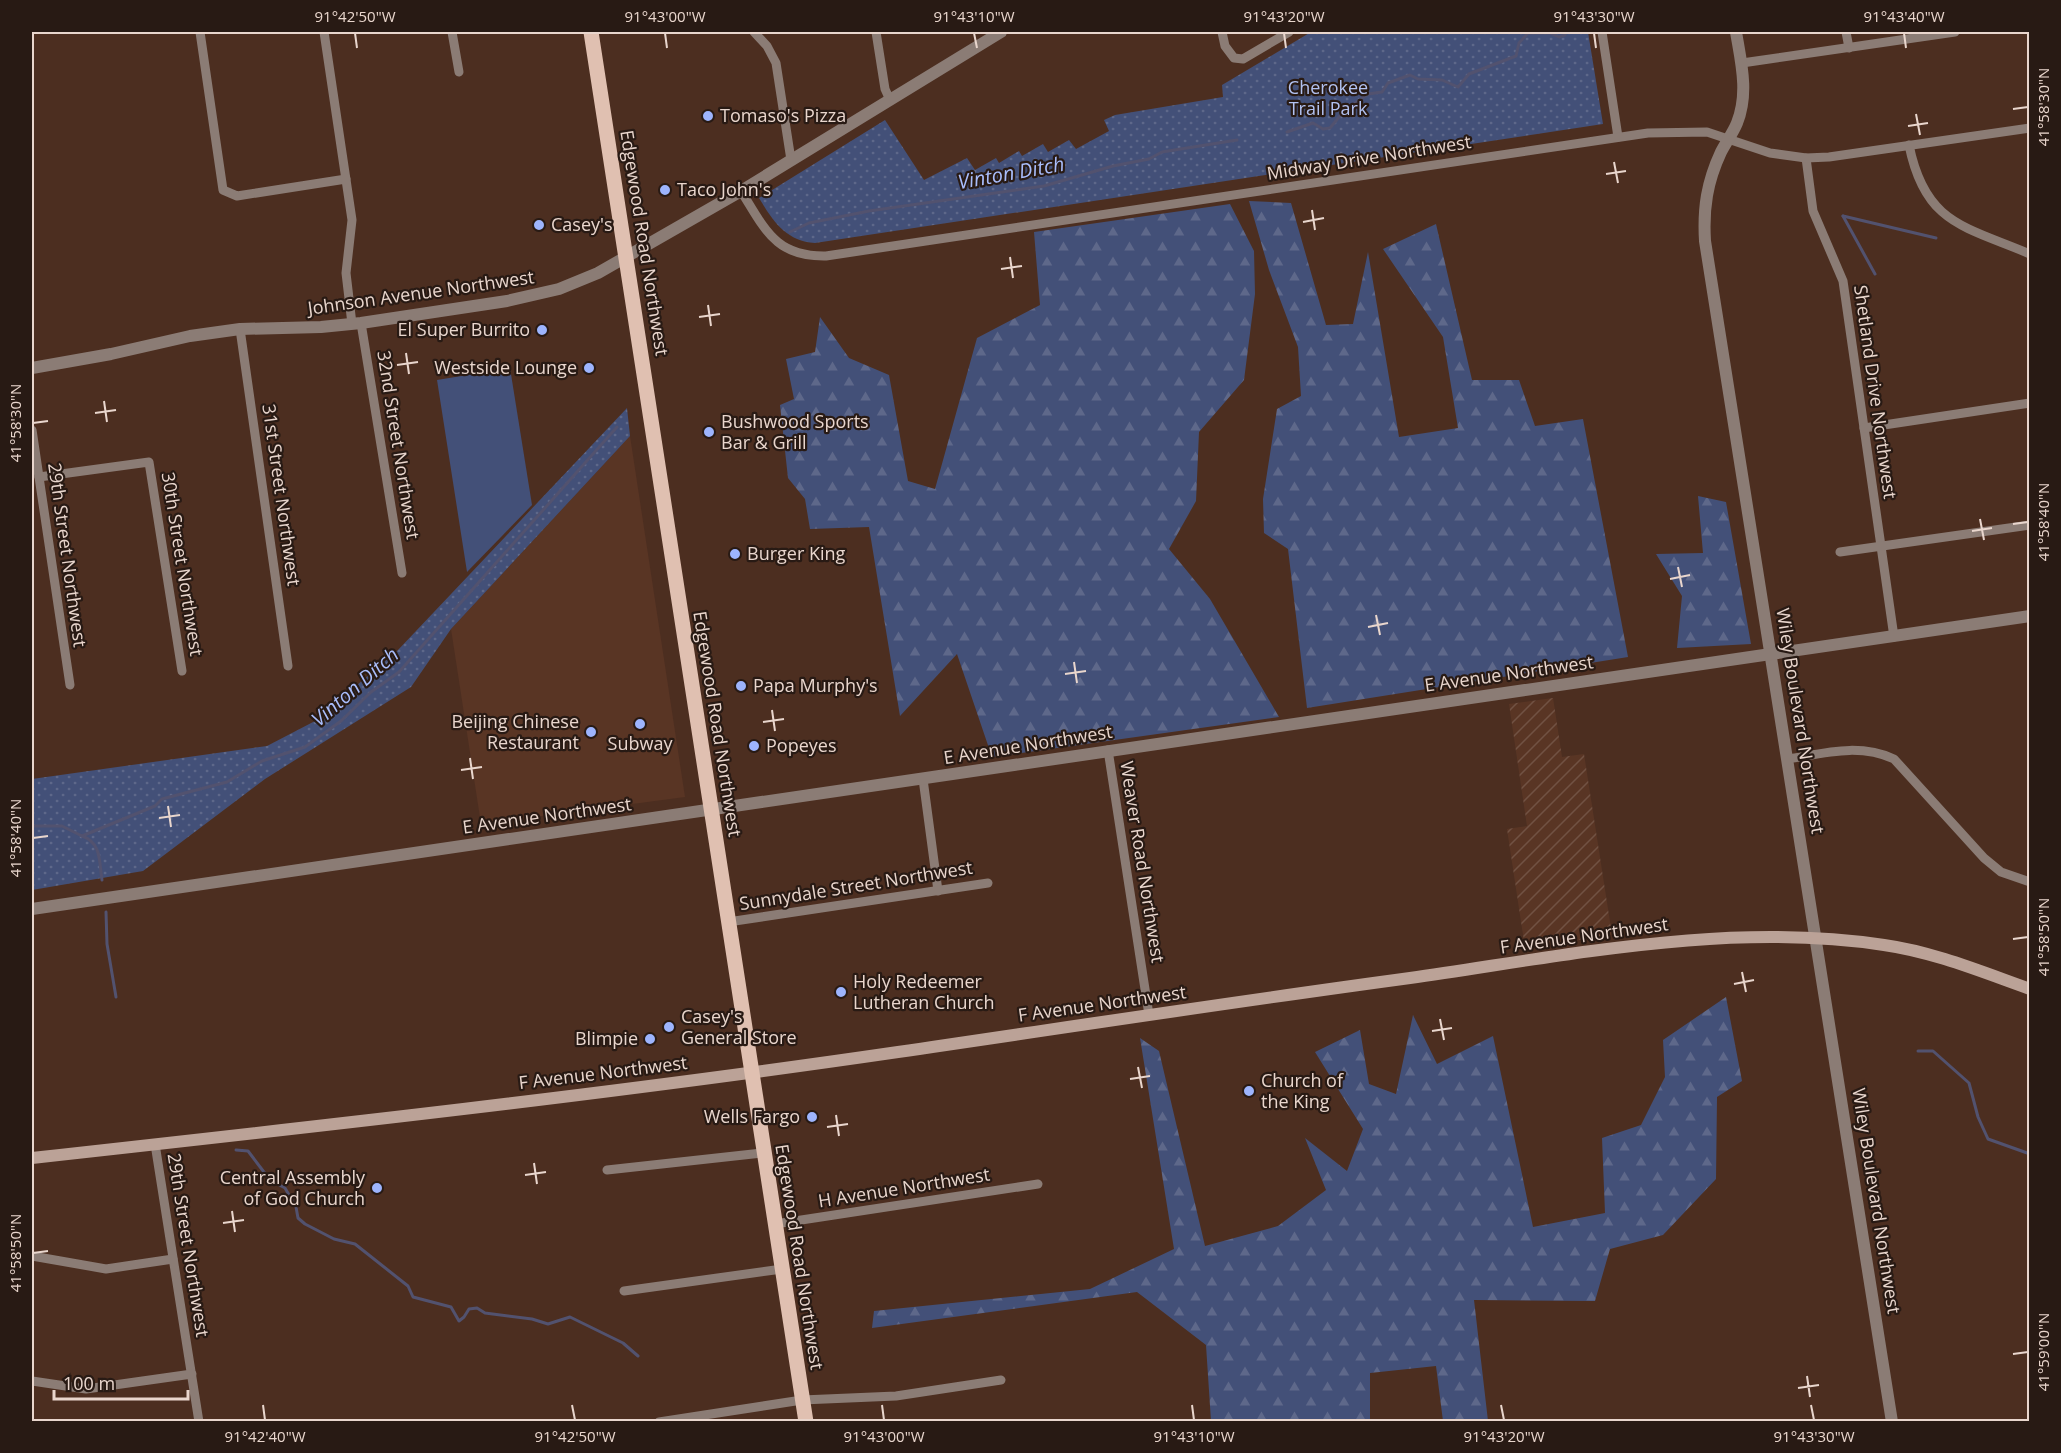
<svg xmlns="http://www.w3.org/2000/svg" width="2061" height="1453" font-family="'Open Sans',sans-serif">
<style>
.built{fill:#593524}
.industrial{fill:url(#industrial-furrows)}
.grass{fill:#435078}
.forest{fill:url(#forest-firs)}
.park{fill:url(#park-dots)}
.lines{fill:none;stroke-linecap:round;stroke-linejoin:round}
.stream{stroke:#52526f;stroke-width:3}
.minor{stroke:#8b7c75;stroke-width:9}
.tertiary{stroke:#8b7c75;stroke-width:12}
.secondary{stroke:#bba297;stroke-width:12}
.primary{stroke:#e0c0b1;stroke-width:15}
.ticks{fill:none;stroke:#e9d6cd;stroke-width:2}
.poi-dot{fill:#9db4fd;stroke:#281a14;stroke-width:2}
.labels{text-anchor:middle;stroke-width:4.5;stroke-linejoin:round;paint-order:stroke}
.park-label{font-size:18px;fill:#b2c2f1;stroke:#281a14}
.poi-label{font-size:18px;fill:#e9d6cd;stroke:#281a14;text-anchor:start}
.street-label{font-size:18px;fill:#e9d6cd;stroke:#281a14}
.water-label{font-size:20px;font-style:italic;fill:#a9bdfb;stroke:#281a14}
.neatline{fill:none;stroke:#e9d6cd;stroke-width:2}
.ticks-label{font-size:15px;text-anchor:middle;fill:#e9d6cd}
</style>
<defs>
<pattern id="industrial-furrows" width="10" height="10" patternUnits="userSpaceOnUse" patternTransform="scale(1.5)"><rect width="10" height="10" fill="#593524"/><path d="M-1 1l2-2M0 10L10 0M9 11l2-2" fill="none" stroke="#715243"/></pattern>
<pattern id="forest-firs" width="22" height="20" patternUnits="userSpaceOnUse" patternTransform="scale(1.5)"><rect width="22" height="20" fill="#435078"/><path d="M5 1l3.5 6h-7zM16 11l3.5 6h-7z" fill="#5e688a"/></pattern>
<pattern id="park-dots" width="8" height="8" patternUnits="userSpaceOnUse" patternTransform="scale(1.5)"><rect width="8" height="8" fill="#435078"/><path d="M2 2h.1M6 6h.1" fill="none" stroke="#5e688a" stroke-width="1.8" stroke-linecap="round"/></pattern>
</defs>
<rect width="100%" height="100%" fill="#4c2e20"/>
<path class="built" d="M630,436l55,361 -204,27 -30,-195z"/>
<path class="industrial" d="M1553,698l9,59 22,-3 28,181 -87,13 -18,-119 20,-3 -18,-122z"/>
<path class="grass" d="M510,368l22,137 -65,67 -30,-192z"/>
<g class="forest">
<path d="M1249,201l42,2 35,122 27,-1 15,-72 31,185 59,-9 -15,-91 -60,-88 53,-25 36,156h47l16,46 48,-7 45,238 -321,51 -19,-159 -24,-16 -1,-34 14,-90 24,-13 -3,-49 -29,-77z"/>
<path d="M1230,204l24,47 1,43 -11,86 -45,52 -3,69 -27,48 41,50 69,118 -287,40 -35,-103 -57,62 -31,-189 -59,2 -5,-30 -17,-21 -8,-73 14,-6 -8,-40 29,-7 5,-35 29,41 40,17 19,106 27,8 42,-151 63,-33 -6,-73z"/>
<path d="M1698,496l28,6 25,142 -74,4 5,-52 -26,-42 47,-1z"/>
<path d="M1726,997l16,84 -25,16 -1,82 -53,56 -53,14 -15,52 -121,-1 14,121h-45l-7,-55 -66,7v48h-159l-5,-76 -69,-53 -265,36 2,-17 216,-22 84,-40 -34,-211 19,13 46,195 73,-20 48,-36 -21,-52 42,33 16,-42 -48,-77 45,-22 9,54 27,10 17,-79 24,49 56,-28 40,191 72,-14 -3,-75 39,-13 24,-48 -2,-37z"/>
</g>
<g class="park">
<path d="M1311,32h277l15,92 -788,119c-29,-2 -42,-22 -56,-45l126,-78 39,60 43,-22 8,12 21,-12 3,5 20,-12 3,5 21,-12 5,8 21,-12 7,9 33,-18 -5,-11 11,-5 108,-18 -1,-12z"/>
<path d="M627,408l3,28 -179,193 -40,58 -146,92 -122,92 -111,19v-111l235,-33 48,-25 83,-71z"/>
</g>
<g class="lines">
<g class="stream">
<path d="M1287,132l26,-9 10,6 7,-1 14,-17 24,-17 14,-2 6,-9 22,-8 8,4 24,1 16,7 11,-13 47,-18 3,-13 9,-10h22l9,4 6,-2v-3"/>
<path d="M1843,216l93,22"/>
<path d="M1843,216l32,58"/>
<path d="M790,232l19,-9 60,-12 175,-25 69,-20 36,-7 13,-7 75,-12"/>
<path d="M32,826h30l20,10 73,-30 7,-7 65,-17 35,-21 43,-14 36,-26 30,-29 28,-20 218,-245"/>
<path d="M82,836c20,7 17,26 20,44"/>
<path d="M106,912l1,32 9,53"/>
<path d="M1918,1051h15l36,32 9,34 10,22 42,15"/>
<path d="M236,1150l12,1 22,29 15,8 11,19 2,11 7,6 29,15 21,5 53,42 5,11 38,10 8,14 5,-4 5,-8 8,-1 8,5 47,6 16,5 22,-7 53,26 15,13"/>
</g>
<g class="minor">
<path d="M200,32l23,158 14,6 109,-17"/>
<path d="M324,32l28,188 -6,53 6,51"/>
<path d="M452,32l7,40"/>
<path d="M754,32l13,14 9,17 15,97"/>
<path d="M876,32l9,57 5,11"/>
<path d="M1222,32l3,14 9,12 9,1 46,-27"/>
<path d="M1602,32l16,105"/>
<path d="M1846,32l3,16"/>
<path d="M1742,63l213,-31"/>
<path d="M1909,145c16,79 55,81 121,109"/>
<path d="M1806,158l7,53 30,70 51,356"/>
<path d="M741,191c24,38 34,66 85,65l822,-123 59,-1 63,21 36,5 23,-1 201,-29"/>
<path d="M361,323l41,250"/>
<path d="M240,329l48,337"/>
<path d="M1864,428l166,-25"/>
<path d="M32,430l38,255"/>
<path d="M39,477l110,-15 33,209"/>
<path d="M1840,552l190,-27"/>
<path d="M1108,750l41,265"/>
<path d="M1788,759c37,-6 71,-16 106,0l90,99 17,14 29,10"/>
<path d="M923,779l15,112"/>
<path d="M728,922l260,-39"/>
<path d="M155,1144l44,278"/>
<path d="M607,1170l155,-17"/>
<path d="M775,1224l263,-40"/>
<path d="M32,1256l74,13 67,-10"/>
<path d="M624,1291l158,-22"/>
<path d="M32,1381l54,8 106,-15"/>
<path d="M659,1422l143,-22 94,-4 105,-16"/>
</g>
<g class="tertiary">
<path d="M1736,32c5,30 13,61 1,91 -4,10 -11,19 -16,29 -14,30 -18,56 -16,89l187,1181"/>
<path d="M32,368l79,-14 79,-18 50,-7 81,-2 40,-4 146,-22 52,-12 39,-16 143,-82 260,-159"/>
<path d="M32,909l1998,-293"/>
</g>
<path class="secondary" d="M32,1158c289,-32 578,-64 866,-106 171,-25 341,-51 512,-74 156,-22 317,-57 474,-33 50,7 98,27 146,44"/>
<path class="primary" d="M591,32l215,1390"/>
</g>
<path class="ticks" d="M355,33l2,15M665,33l2,15M974,33l3,15M1284,33l2,15M1594,33l2,15M1904,33l2,15M2013,109l15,-2M1916,114l4,21M1908,126l20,-3M1614,162l4,21M1606,174l20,-3M1312,210l3,20M1303,222l21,-4M1010,257l3,21M1001,269l21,-3M708,305l3,21M699,317l21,-3M406,353l3,21M397,365l21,-3M104,401l3,21M95,413l21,-3M33,423l15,-2M1980,519l4,21M2013,524l15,-2M1972,531l20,-3M1678,567l4,20M1670,579l20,-4M1376,615l4,20M1368,627l20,-4M1074,662l3,21M1065,674l21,-3M772,710l3,21M763,722l21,-3M470,758l3,21M461,770l21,-3M168,806l3,21M159,818l21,-3M33,838l15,-2M2013,939l15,-2M1742,972l4,20M1734,984l20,-4M1440,1019l4,21M1432,1031l20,-3M1138,1067l4,21M1130,1079l20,-3M836,1115l3,21M827,1127l21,-3M534,1163l3,21M525,1175l21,-3M232,1211l3,21M223,1223l21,-3M33,1253l15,-2M2013,1354l15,-2M1807,1376l3,21M1798,1388l21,-3M263,1405l2,15M572,1405l3,15M882,1405l2,15M1192,1405l2,15M1501,1405l3,15M1811,1405l3,15"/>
<g class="poi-dot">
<circle cx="708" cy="116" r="6"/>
<circle cx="665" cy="190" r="6"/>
<circle cx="539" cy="225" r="6"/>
<circle cx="542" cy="330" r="6"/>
<circle cx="589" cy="368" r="6"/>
<circle cx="709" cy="432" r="6"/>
<circle cx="735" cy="554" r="6"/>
<circle cx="741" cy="686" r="6"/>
<circle cx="640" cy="724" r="6"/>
<circle cx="591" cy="732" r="6"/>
<circle cx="754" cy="746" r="6"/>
<circle cx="841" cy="992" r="6"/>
<circle cx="669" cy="1027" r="6"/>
<circle cx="650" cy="1039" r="6"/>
<circle cx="1249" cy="1091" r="6"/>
<circle cx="812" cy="1117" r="6"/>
<circle cx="377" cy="1188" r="6"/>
</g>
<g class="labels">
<g class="park-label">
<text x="1328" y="94">Cherokee<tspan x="1328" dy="21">Trail Park</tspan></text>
</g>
<g class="poi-label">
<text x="720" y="122">Tomaso's Pizza</text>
<text x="677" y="196">Taco John's</text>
<text x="551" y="231">Casey's</text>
<text x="530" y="336" text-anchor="end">El Super Burrito</text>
<text x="577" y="374" text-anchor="end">Westside Lounge</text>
<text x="721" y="428">Bushwood Sports<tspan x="721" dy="21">Bar &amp; Grill</tspan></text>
<text x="747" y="560">Burger King</text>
<text x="753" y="692">Papa Murphy's</text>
<text x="579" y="728" text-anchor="end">Beijing Chinese<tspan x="579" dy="21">Restaurant</tspan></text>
<text x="640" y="750" text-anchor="middle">Subway</text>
<text x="766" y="752">Popeyes</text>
<text x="853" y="988">Holy Redeemer<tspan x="853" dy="21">Lutheran Church</tspan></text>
<text x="681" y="1023">Casey's<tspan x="681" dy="21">General Store</tspan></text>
<text x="638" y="1045" text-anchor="end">Blimpie</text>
<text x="1261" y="1087">Church of<tspan x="1261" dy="21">the King</tspan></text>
<text x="800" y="1123" text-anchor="end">Wells Fargo</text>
<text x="365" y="1184" text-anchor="end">Central Assembly<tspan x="365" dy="21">of God Church</tspan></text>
</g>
<g class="street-label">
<text transform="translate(1369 158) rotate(-9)" y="6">Midway Drive Northwest</text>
<text transform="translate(644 243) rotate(81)" y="6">Edgewood Road Northwest</text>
<text transform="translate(421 293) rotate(-8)" y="6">Johnson Avenue Northwest</text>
<text transform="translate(1875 392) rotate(82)" y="6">Shetland Drive Northwest</text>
<text transform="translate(398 445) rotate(81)" y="6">32nd Street Northwest</text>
<text transform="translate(281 495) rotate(82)" y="6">31st Street Northwest</text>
<text transform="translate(67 555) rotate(82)" y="6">29th Street Northwest</text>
<text transform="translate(182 564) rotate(81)" y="6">30th Street Northwest</text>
<text transform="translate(1509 674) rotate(-8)" y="6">E Avenue Northwest</text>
<text transform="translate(1800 721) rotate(81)" y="6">Wiley Boulevard Northwest</text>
<text transform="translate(717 724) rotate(81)" y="6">Edgewood Road Northwest</text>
<text transform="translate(1028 745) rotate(-9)" y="6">E Avenue Northwest</text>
<text transform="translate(547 816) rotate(-8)" y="6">E Avenue Northwest</text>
<text transform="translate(1142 862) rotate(81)" y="6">Weaver Road Northwest</text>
<text transform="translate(856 886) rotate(-9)" y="6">Sunnydale Street Northwest</text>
<text transform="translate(1584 936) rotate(-8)" y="6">F Avenue Northwest</text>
<text transform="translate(1102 1004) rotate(-8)" y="6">F Avenue Northwest</text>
<text transform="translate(603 1073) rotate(-7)" y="6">F Avenue Northwest</text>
<text transform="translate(904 1188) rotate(-9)" y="6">H Avenue Northwest</text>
<text transform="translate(1876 1201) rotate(81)" y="6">Wiley Boulevard Northwest</text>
<text transform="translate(188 1245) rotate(81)" y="6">29th Street Northwest</text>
<text transform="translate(799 1257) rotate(81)" y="6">Edgewood Road Northwest</text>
</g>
<g class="water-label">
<text transform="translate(1011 173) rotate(-10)" y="7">Vinton Ditch</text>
<text transform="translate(355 687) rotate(-41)" y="7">Vinton Ditch</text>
</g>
</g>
<rect width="2061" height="1453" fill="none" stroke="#281a14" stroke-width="66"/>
<path d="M54 1390v9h134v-9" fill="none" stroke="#e9d6cd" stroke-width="3"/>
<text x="63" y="1390" font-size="18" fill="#e9d6cd" stroke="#281a14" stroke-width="4.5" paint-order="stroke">100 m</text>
<rect x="33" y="33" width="1995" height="1387" class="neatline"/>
<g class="ticks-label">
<text x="355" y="22">91°42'50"W</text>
<text x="665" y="22">91°43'00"W</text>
<text x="974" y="22">91°43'10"W</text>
<text x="1284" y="22">91°43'20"W</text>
<text x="1594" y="22">91°43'30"W</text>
<text x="1904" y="22">91°43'40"W</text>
<text transform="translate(2044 107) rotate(-90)" y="5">41°58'30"N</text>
<text transform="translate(16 423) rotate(-90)" y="5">41°58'30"N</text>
<text transform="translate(2044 522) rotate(-90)" y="5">41°58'40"N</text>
<text transform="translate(16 838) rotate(-90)" y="5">41°58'40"N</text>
<text transform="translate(2044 937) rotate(-90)" y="5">41°58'50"N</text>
<text transform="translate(16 1253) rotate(-90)" y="5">41°58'50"N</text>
<text transform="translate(2044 1352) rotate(-90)" y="5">41°59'00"N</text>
<text x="265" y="1442">91°42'40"W</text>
<text x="575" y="1442">91°42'50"W</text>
<text x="884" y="1442">91°43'00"W</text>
<text x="1194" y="1442">91°43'10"W</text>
<text x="1504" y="1442">91°43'20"W</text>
<text x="1814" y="1442">91°43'30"W</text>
</g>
</svg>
